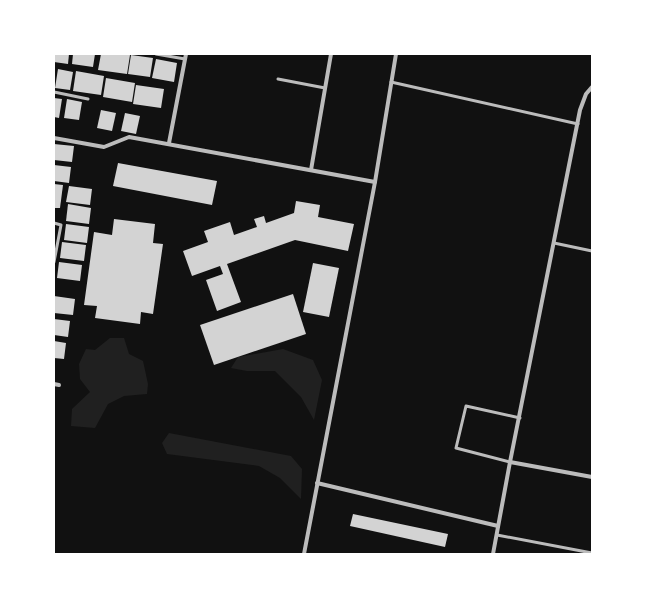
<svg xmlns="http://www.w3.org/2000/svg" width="646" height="608" font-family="'Open Sans',sans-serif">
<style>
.green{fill:#202020}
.building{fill:#d3d3d3}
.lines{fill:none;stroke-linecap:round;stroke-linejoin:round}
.service{stroke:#bcbcbc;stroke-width:3}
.minor{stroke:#bcbcbc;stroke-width:4}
</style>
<rect width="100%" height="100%" fill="#111"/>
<g class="green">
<path d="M110,338h14l5,16 14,7 5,23 -1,10 -23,2 -16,8 -13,24 -24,-2 1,-17 18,-17 -10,-13 -1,-15 7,-15 9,1z"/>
<path d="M283,349l30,11 9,20 -8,40 -13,-23 -26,-26h-28l-16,-3 7,-11z"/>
<path d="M169,433l122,23 11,13 -1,30 -21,-21 -21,-12 -92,-12 -5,-11z"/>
</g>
<g class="building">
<path d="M54,54h15l-1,10 -14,-2z"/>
<path d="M73,54h22l-2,13 -21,-3z"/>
<path d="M101,54l29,1 -3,19 -29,-4z"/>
<path d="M131,55l22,3 -3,19 -22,-3z"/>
<path d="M156,59l21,4 -3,19 -22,-4z"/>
<path d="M58,69l15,3 -3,18 -15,-2z"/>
<path d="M76,71l28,5 -3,19 -28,-4z"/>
<path d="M106,78l29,5 -3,19 -29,-5z"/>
<path d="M136,85l28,4 -3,19 -28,-4z"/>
<path d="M54,98l8,1 -3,19 -5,-1z"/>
<path d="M67,99l15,3 -3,18 -15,-2z"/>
<path d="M101,110l15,3 -4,18 -15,-3z"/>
<path d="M125,113l15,3 -4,18 -15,-3z"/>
<path d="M54,144l20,2 -2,16 -18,-2z"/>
<path d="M118,163l99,18 -5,24 -99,-19z"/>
<path d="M54,165l17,2 -2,16 -15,-2z"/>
<path d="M54,184l9,1 -3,23h-6z"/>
<path d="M69,186l23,3 -2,16 -24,-3z"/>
<path d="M296,201l24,4 -2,12 36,7 -6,27 -53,-11 -68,24 14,38 -24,9 -11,-31 17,-6 -3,-8 -28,10 -9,-25 25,-9 -4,-11 26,-9 4,13 23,-8 -3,-8 10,-3 2,7 28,-10z"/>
<path d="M68,204l23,4 -2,16 -23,-3z"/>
<path d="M114,219l41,5 -2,19 10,1 -10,70 -12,-2 -1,12 -45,-6 2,-12 -13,-1 10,-73 18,3z"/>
<path d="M66,224l23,3 -2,16 -23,-3z"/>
<path d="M62,242l24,3 -2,16 -24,-3z"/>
<path d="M59,262l23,3 -2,16 -23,-3z"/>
<path d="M313,263l26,5 -10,49 -26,-5z"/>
<path d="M293,294l13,40 -92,31 -14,-40z"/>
<path d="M54,296l21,3 -2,16 -19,-2z"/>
<path d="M54,319l16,2 -2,16 -14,-2z"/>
<path d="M54,341l12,2 -2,16 -10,-1z"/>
<path d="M353,514l95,20 -3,13 -95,-21z"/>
</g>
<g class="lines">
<g class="service">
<path d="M156,54l29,5"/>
<path d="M278,79l47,9"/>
<path d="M391,82l187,42"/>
<path d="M54,92l34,7"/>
<path d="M54,223l7,2 -7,37"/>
<path d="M554,243l38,8"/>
<path d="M510,462l-54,-14 10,-42 54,12"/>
<path d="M497,535l95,18"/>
</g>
<g class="minor">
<path d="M54,138l50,9 25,-10 246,45"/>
<path d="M169,143l17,-89"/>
<path d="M311,170l20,-116"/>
<path d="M54,384l5,1"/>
<path d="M510,462l82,15"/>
<path d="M317,483l181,43"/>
<path d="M304,554l71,-372 21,-128"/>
<path d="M493,554l17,-92 70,-352 6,-16 6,-7"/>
</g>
</g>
<rect width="646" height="608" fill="none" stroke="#ffffff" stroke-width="110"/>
</svg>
